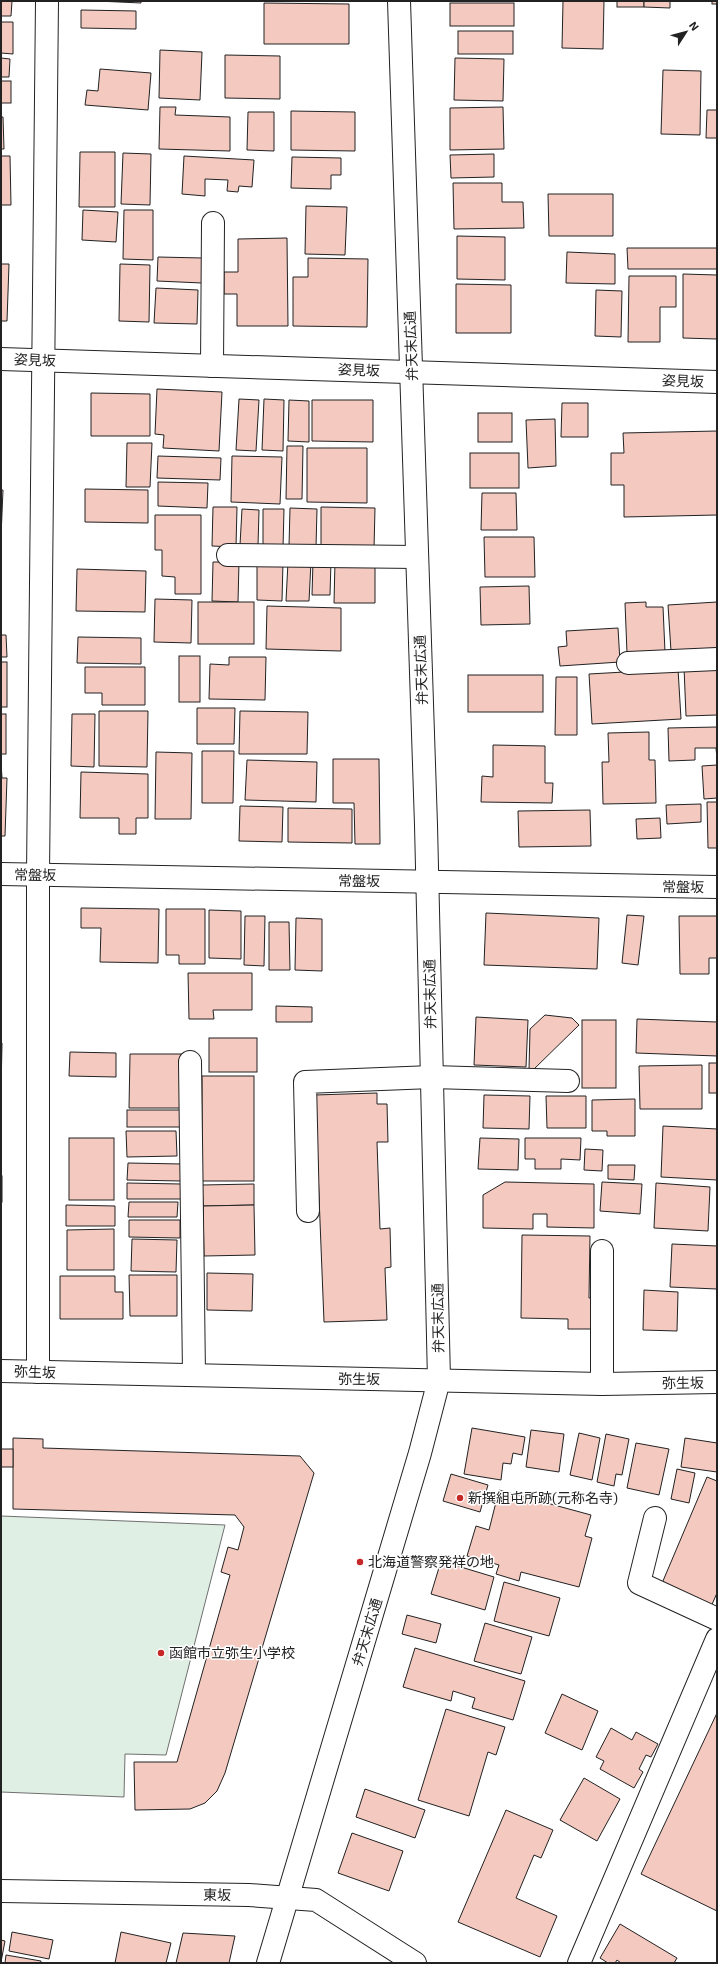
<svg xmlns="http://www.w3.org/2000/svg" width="718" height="1964" font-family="'Exo 2','Noto Sans JP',sans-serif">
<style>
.green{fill:#e0efe3;stroke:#6f6f6f}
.building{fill:#f3c9c0;stroke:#222}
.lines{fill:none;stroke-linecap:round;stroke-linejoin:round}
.minor-casing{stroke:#222;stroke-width:24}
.minor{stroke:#fff;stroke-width:22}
.poi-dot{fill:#c62828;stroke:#fff;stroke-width:1.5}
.labels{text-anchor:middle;stroke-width:3;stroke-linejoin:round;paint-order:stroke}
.street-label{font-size:14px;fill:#222;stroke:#fff}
.poi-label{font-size:14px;fill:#222;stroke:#fff;text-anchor:start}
</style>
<rect width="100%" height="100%" fill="#fff"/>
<path class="green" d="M1,1516l224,9 -59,230 -41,-1 -1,43 -123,-5z"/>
<g class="building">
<path d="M1,1h11l-1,15h-10z"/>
<path d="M97,1h44v2z"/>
<path d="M563,1h41l-1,48 -41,-1z"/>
<rect x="617" y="1" width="27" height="6"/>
<path d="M644,1h26v7l-26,-1z"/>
<rect x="712" y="1" width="5" height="3"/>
<path d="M264,3l85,1v40h-85z"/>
<rect x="450" y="3" width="64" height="23"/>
<path d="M81,10l55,1v18l-55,-1z"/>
<path d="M1,22h12v32l-12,-1z"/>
<rect x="458" y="31" width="55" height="23"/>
<path d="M160,50l42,2 -2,48 -41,-2z"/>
<path d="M225,55l55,1v43l-55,-1z"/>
<path d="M1,58l9,1 -1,18h-8z"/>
<path d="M455,58l49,1 -1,42 -49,-1z"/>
<path d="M100,69l51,4 -3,37 -63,-5 2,-15 11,1z"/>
<path d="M663,70l38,1 -1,64 -39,-1z"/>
<rect x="1" y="81" width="10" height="22"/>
<path d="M160,107h16l-1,8 55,2v34l-71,-2z"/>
<path d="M503,107l1,42 -54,1v-42z"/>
<path d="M707,110h10v28h-11z"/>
<path d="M291,111l64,1v39l-64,-1z"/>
<path d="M248,112h26v39l-27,-1z"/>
<path d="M1,117h2l1,32h-3z"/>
<path d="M80,152h35v55h-36z"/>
<path d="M123,153l28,1 -1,51 -29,-1z"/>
<path d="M494,154v23l-43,1 -1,-23z"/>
<path d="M1,156h9l1,49h-10z"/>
<path d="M184,156l70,4 -2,27 -13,-1 -1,6 -11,-1 1,-11 -23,-1v17l-23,-2z"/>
<path d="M292,157l49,1v17h-10v14l-40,-1z"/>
<path d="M453,183h49v19h21l1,26 -70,1z"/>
<path d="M548,194h65v42h-64z"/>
<path d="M306,206l41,1 -2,48 -40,-1z"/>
<path d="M83,210l35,2 -2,30 -34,-2z"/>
<path d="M124,210h29v50l-30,-1z"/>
<path d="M457,236l48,1v43l-48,-1z"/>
<path d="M287,238l1,88h-51v-32h-13v-22h14v-33z"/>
<path d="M627,248h90v21h-89z"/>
<path d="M567,252l48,2v30l-49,-1z"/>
<path d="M158,257l45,1 -1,25 -45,-2z"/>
<path d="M308,258l60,1 -1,68 -74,-1v-49h15z"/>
<path d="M1,264h8l-2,57h-6z"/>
<path d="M120,264l30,1 -1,57 -30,-1z"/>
<path d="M683,274l34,1v64l-34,-1z"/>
<path d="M629,276h47v31h-16v35h-32z"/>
<path d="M456,284l55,1v48h-55z"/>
<path d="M156,288l42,2 -1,34 -43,-1z"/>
<path d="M596,290l26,1 -1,46 -26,-1z"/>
<path d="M157,389l65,3 -3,59 -56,-3 1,-13 -9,-1z"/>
<path d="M91,393l59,1v42h-59z"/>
<path d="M239,399l20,1 -3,51 -20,-1z"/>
<path d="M264,399l20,1 -1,51 -21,-1z"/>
<path d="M289,400l20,1v41l-21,-1z"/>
<path d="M312,400h61v42l-61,-1z"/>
<path d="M562,403h26v34h-27z"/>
<rect x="478" y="413" width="34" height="29"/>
<path d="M555,419l1,47 -28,2 -2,-48z"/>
<path d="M717,431v84l-93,2v-32h-13v-32h13l-1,-20z"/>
<path d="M127,443h25l-2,44h-24z"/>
<path d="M287,446h16l-1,53h-16z"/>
<path d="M307,448h60v55l-60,-1z"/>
<rect x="470" y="453" width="49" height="35"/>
<path d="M158,456l63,2 -1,22 -63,-2z"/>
<path d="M232,456l50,1 -2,47 -49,-2z"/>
<path d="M158,482l50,1 -1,25 -49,-2z"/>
<path d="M85,489l63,1v33l-63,-1z"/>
<path d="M1,490h2l-2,47z"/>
<path d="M482,493h34l1,37h-36z"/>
<path d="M213,507h24l-1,40 -24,-1z"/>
<path d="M321,507l54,1 -1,41 -53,-2z"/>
<path d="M290,508l27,1 -1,38 -27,-1z"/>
<path d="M242,509l17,1 -1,36 -18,-1z"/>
<path d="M263,509h21l-1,39h-20z"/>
<path d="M155,515h46v79h-26v-17l-13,-1v-26h-7z"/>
<path d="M484,537h50l1,40h-50z"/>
<path d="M313,561h18l-1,34h-18z"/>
<path d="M335,561l40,1v41h-41z"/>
<path d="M213,562h26l-1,40 -26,-1z"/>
<path d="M257,562h26l-1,39 -25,-1z"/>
<path d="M288,562h23l-2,39h-23z"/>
<path d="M77,569l69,2 -1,41 -69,-1z"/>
<path d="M529,586l1,38 -49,1 -1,-38z"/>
<path d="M155,599l37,1 -1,43 -37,-1z"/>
<rect x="198" y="602" width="56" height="42"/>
<path d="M646,602v5h17l2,45 -38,1 -2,-50z"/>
<path d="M717,602v46l-46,3 -3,-46z"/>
<path d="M267,606l74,2v43l-75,-2z"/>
<path d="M618,628l2,34 -60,4 -2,-19 9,-1 -1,-15z"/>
<path d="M1,635h5l1,22h-6z"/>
<path d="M78,637l63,1v26l-64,-1z"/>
<rect x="179" y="656" width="21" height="46"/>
<path d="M229,657h37l-1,43 -56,-1 1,-35 19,1z"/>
<rect x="1" y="662" width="6" height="45"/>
<path d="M717,666v49l-31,1 -2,-49z"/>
<path d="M85,667h60v38h-43v-12h-17z"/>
<path d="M678,669l3,50 -89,5 -3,-50z"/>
<rect x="468" y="675" width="75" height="37"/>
<path d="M556,677h21v58h-22z"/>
<path d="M197,708h38l-1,36h-37z"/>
<path d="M99,711h49l-1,56 -48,-1z"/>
<path d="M240,711l68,1 -1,42h-68z"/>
<rect x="1" y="714" width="5" height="40"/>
<path d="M72,714h23l-1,53 -23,-1z"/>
<path d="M717,727v32l-1,-11h-21v12l-26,1 -1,-33z"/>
<path d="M649,732v28h6l1,43 -53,1 -1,-42h7l-1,-29z"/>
<path d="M493,745l52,1v37h8l-1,20 -71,-1 1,-26 11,1z"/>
<path d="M202,751h32l-1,52h-31z"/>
<path d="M156,752l36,1 -1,66h-36z"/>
<path d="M333,759h46l1,85h-25l-1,-41h-21z"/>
<path d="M247,760l70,2 -1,40 -71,-2z"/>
<path d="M1,763l1,15h5l-2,58h-4z"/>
<path d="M717,765v33l-13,1 -2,-33z"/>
<path d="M81,772l67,2v44h-12v16h-17v-16h-39z"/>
<path d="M707,802h10v46h-9z"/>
<path d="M701,804v18l-34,2 -1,-19z"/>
<path d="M240,806l43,1 -1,35 -43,-1z"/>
<path d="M288,808l64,1v34l-64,-1z"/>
<path d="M590,810l1,36 -72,1 -1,-36z"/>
<path d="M660,818l1,20 -24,1 -1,-20z"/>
<path d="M81,908l78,1 -1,54 -58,-1 1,-34h-20z"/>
<path d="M166,909h39v55h-26v-9h-13z"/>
<path d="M209,910l32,1v48l-32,-1z"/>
<path d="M486,913l113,5 -2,51 -113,-4z"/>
<path d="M627,915l17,1 -6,49 -16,-2z"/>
<path d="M245,916h20l-1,50 -20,-1z"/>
<path d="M679,916h38v42h-8v16h-29z"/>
<path d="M296,918l26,1v52l-27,-1z"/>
<path d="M269,922h20l1,48h-21z"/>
<path d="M188,973h64v37h-39l1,9h-25z"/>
<path d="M276,1006l36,1v15h-36z"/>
<path d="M545,1015l27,3 7,7 -47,46 -3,-2 1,-40z"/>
<path d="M476,1017l52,3 -2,47 -52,-2z"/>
<path d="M637,1019l80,3v34l-81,-3z"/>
<rect x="582" y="1020" width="34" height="68"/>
<rect x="209" y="1038" width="48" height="34"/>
<path d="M1,1043h1l-1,48z"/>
<path d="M70,1052l46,1v24l-47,-1z"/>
<path d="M130,1054h52v54h-53z"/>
<rect x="709" y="1063" width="8" height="30"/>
<path d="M702,1065v44h-62l-1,-43z"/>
<rect x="202" y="1076" width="52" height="105"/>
<path d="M377,1093v11h10l1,38h-11l3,87 10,-1 1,39 -6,1 2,52 -63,2 -9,-227z"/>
<path d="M484,1095l46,1 -1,33 -46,-1z"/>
<path d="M546,1096h40v32h-39z"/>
<path d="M635,1099v37h-28v-5h-15v-31z"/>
<rect x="127" y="1110" width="54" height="17"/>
<path d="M663,1126l54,3v51l-56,-3z"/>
<path d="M126,1131h50l1,25 -50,1z"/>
<rect x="69" y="1138" width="45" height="62"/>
<path d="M480,1138l39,1 -1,31 -40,-1z"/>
<path d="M525,1138h56l-1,22 -19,-1v10h-26v-10h-10z"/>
<path d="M585,1149l18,1 -1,21 -18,-1z"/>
<path d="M128,1163l54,1v17l-55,-1z"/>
<path d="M608,1165h27l-1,15 -26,-1z"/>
<rect x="1" y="1176" width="1" height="26"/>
<path d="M505,1182l89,2v44l-47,-1v-13h-14v15l-50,-1v-33z"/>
<path d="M602,1182l40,2 -2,30 -40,-3z"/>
<path d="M127,1183l54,1v15h-54z"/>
<path d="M656,1183l54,4 -2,44 -54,-3z"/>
<path d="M254,1184v21l-51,1 -1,-21z"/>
<path d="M129,1202h49l-1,15h-49z"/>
<path d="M66,1205l49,1v20h-49z"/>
<path d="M254,1205l1,50 -51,1 -1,-50z"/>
<path d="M129,1220h51v18l-51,-1z"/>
<path d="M114,1229v41h-47v-40z"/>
<path d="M522,1235l68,1 -1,62h6l-1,31h-26v-10l-47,-1z"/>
<path d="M132,1239l45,1 -1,32 -45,-1z"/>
<path d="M672,1244l45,2v43l-47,-2z"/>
<path d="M207,1273l46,1 -1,37 -45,-1z"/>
<path d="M129,1275h48v41h-47z"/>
<path d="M60,1276h55v16h8v27h-63z"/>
<path d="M644,1290l34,2 -1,39 -34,-1z"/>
<path d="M472,1428l53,9 -3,18 -9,-2 -2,11 -8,-1 -2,17 -37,-6z"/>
<path d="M531,1430l33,4 -5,38 -33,-5z"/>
<path d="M579,1433l21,5 -8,42 -22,-5z"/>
<path d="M606,1434l23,5 -7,36 -6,-1 -2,12 -17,-4z"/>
<path d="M13,1438l30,1v9l257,8 14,17 -89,300 -8,18 -12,12 -15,6 -55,1 -1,-48h43l53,-187 -9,-3 7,-25 10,3 6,-23 -9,-12 -222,-6z"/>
<path d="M685,1438l32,5v29l-36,-5z"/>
<path d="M636,1443l33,6 -10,46 -32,-7z"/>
<rect x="1" y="1449" width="12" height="18"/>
<path d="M677,1469l18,4 -6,30 -18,-4z"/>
<path d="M451,1474l37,11 -8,27 -37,-11z"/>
<path d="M707,1477l10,4v112l-7,16 -50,-21z"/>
<path d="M499,1490l92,25 -6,21 7,2 -13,49 -58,-15 -2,9 -23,-7 3,-9 -32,-9 9,-30 13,4z"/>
<path d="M441,1561l53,16 -9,33 -54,-16z"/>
<path d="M504,1582l56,16 -11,38 -55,-15z"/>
<path d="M407,1615l34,9 -5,19 -34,-9z"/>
<path d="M485,1623l47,14 -11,37 -47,-13z"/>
<path d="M415,1648l110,33 -12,39 -41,-12 3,-10 -22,-7 -2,10 -48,-14z"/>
<path d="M562,1694l36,17 -16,39 -37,-17z"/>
<path d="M446,1709l59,18 -9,28 -8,-3 -19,64 -51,-16z"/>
<path d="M717,1713v198l-76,-37z"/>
<path d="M611,1728l21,12 4,-8 22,12 -7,13 -5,-2 -7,14 4,3 -9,16 -34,-19 4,-8 -8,-4z"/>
<path d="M584,1778l36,21 -23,42 -37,-21z"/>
<path d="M365,1789l60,21 -10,28 -59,-21z"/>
<path d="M506,1810l47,20 -12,28 -7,-3 -18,43 41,18 -17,41 -82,-35z"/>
<path d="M352,1833l51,18 -14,40 -51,-18z"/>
<path d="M620,1924l57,34 -3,5h-53l-4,-3 -2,3h-7l-8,-5z"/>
<path d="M12,1932l41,8 -4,19 -40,-8z"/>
<path d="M121,1932l50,11 -5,20h-51z"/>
<path d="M183,1933l52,3 -6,27h-53z"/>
<path d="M1,1940l4,1 -4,21z"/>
<path d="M6,1955l35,6v2h-36z"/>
</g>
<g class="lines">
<g class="minor-casing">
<g id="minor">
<path d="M1,359l716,23"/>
<path d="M212,366l1,-143"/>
<path d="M228,555l189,2"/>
<path d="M628,663l89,-4"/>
<path d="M1,874l716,13"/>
<path d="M190,1062l4,313"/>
<path d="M308,1211l-3,-129 127,-5 136,4"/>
<path d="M602,1251v133"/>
<path d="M1,1371l601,13 115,-2"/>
<path d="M38,1372v-497l9,-874"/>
<path d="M655,1518l-16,65 78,36"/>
<path d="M1,1891l248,4 67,5 99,63"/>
<path d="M268,1963l152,-510 19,-73 -13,-555 -27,-824"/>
<path d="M579,1963l138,-324"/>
</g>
</g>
<use href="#minor" class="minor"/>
</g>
<g class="poi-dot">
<circle cx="460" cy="1498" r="4"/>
<circle cx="360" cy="1562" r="4"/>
<circle cx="161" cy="1653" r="4"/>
</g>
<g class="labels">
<g class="street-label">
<text transform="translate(411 346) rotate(-92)" y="5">弁天末広通</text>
<text transform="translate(35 360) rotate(2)" y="5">姿見坂</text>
<text transform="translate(359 370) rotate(2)" y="5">姿見坂</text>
<text transform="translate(683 381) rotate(2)" y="5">姿見坂</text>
<text transform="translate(421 670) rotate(-92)" y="5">弁天末広通</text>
<text transform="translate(35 875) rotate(1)" y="5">常盤坂</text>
<text transform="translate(359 881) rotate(1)" y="5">常盤坂</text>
<text transform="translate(683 887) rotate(1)" y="5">常盤坂</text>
<text transform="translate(430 994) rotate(-91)" y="5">弁天末広通</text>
<text transform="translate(438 1318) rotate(-91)" y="5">弁天末広通</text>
<text transform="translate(35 1372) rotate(2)" y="5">弥生坂</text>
<text transform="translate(359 1379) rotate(1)" y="5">弥生坂</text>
<text transform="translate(683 1383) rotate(-1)" y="5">弥生坂</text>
<text transform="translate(367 1632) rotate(-73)" y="5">弁天末広通</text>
<text transform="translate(217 1895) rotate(1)" y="5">東坂</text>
</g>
<g class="poi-label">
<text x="468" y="1503">新撰組屯所跡(元称名寺)</text>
<text x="368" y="1567">北海道警察発祥の地</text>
<text x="169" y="1658">函館市立弥生小学校</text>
</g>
</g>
<rect width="718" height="1964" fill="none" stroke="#222222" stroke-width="4"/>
<g transform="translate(686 32) rotate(54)" stroke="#ffffff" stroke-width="3" paint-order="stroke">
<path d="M0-3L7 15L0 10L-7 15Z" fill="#222222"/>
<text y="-6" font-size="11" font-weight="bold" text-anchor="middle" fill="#222222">N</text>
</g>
</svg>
